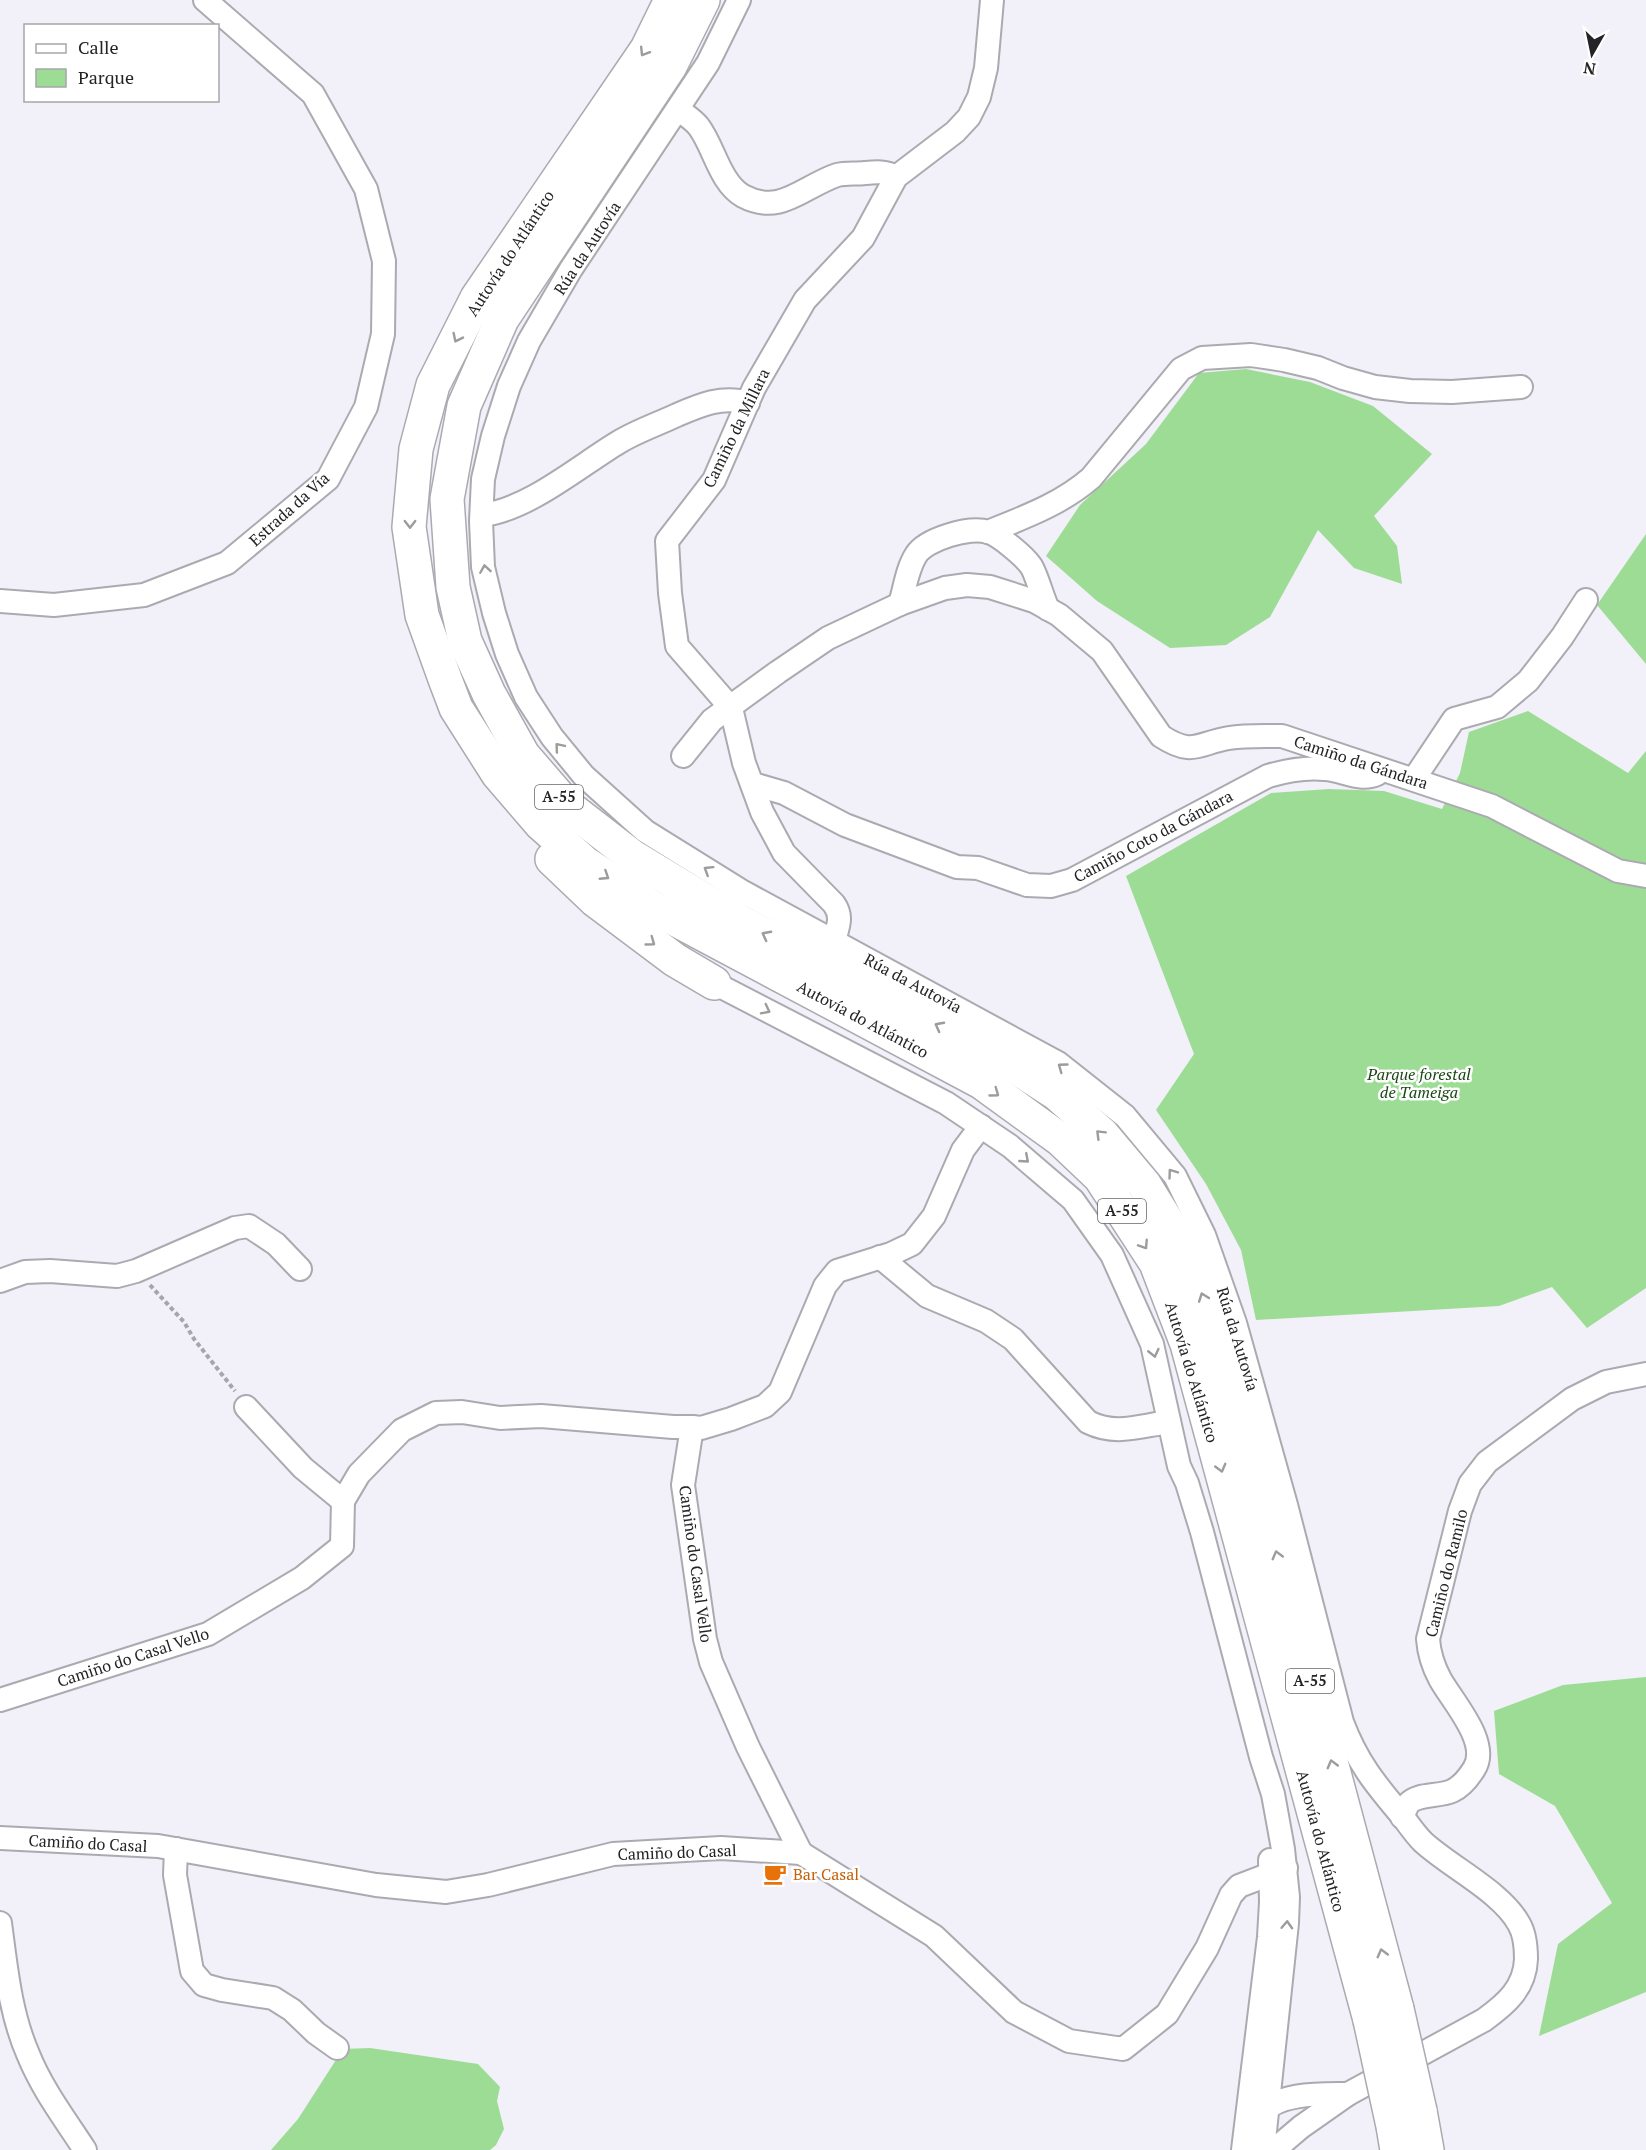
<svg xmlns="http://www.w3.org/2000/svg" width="1646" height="2150" font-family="'PT Serif',serif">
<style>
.green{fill:#9ddc95}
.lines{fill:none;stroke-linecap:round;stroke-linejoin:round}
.minor-casing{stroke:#abaab1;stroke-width:26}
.motorway-casing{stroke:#abaab1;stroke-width:36}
.path{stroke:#a6a5ab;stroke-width:4;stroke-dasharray:4.5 3;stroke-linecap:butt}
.minor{stroke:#fff;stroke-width:22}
.motorway{stroke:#fff;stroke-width:33}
.motorway-bridge-casing{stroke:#abaab1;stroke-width:36;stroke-linecap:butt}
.motorway-bridge{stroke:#fff;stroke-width:33}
.oneway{stroke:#9c9c9d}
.labels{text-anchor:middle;stroke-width:5;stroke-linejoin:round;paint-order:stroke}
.shield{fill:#fff;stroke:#666667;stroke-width:1.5}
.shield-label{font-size:15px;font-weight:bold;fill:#242426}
.street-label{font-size:16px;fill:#242426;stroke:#fff}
.park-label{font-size:16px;font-style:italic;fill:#1a4814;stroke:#fff}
.food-label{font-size:16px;fill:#c56008;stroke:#fff;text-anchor:start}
</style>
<rect width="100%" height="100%" fill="#f2f0f8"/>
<g class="green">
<path d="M1246,369l64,13 63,24 59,48 -58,62 23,30 5,38 -48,-16 -36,-38 -48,87 -44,28 -56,3 -73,-47 -51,-45 34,-51 66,-61 53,-71z"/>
<path d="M1646,534v130l-49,-59z"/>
<path d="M1528,711l100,62 18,-22v537l-59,40 -35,-41 -53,19 -243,14 -15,-70 -35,-66 -50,-74 38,-56 -68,-178 145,-83 58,-4 55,2 58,18 18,-36 9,-41z"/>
<path d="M1646,1677v315l-107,44 19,-92 54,-41 -57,-97 -56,-32 -5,-63 69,-26z"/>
<path d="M370,2048l108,16 22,23 -3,14 7,28 -8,16 -6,5h-219l27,-31 45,-70z"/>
</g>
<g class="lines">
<g class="minor-casing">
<g id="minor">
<path d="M739,0l-31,63 -137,206 -42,72 -20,45 -16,50 -10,43 -2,42 2,46 11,46 13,41 19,43 26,40 32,39 61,55 98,61 315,171 67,53 50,60 29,59 31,88 51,182 56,217c15,40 33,62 61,95 6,8 12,17 20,25 27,25 79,50 96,82 6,10 7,23 7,35 -1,29 -20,45 -42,61l-136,74 -47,33 -27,23"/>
<path d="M678,109c7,6 16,11 21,18 15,20 21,56 44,69 38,20 59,-9 94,-21 8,-2 19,-1 28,-2 11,-1 21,-2 31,4"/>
<path d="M482,515c46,-5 97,-49 137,-73 18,-11 39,-18 58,-27 23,-10 46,-20 71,-12"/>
<path d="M988,532c37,-15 73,-28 103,-54l90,-109 21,-11 49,-3 33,5 34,8 25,10 32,9 35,4 42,1 69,-5"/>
<path d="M0,601l54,4 90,-10 83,-32 101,-84 38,-72 17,-73 1,-73 -18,-72 -53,-95 -108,-94"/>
<path d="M900,604c5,-16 7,-35 16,-49 10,-16 54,-29 72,-23 11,3 36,24 43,34 5,7 12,33 17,43"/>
<path d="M683,756l29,-36 66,-48 50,-34 72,-34 45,-16 22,-3 23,2 44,14 25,14 43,36 59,85c32,21 37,7 68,2 18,-3 35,-2 53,-2l210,70 126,65 28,5"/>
<path d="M1414,779l40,-60 43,-12 31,-26 34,-44 24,-37"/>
<path d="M753,784l31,9 61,32 112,42 21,1 49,17 24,1 21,-6 196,-104c20,-6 37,-9 57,-7 18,1 35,13 52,5"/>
<path d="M834,941c4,-15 9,-24 0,-37l-50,-51 -22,-41 -18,-49 -13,-55 -54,-62 -7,-53 -3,-52 47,-61 40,-92 51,-88 58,-62 33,-61 59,-45 14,-15 10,-20 7,-29 6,-68"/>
<path d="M714,983l232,120 64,43 63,54 39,55 40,89 27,122 8,17 15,49 59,225 12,37 10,55 5,48 -1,26 -24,227"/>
<path d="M880,1257l47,39 59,25 27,18 75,83c28,14 51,4 81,0"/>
<path d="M0,1281l25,-9 25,-1 67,5 19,-5 99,-43 14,-2 27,18 24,25"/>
<path d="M246,1407l57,61 40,33"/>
<path d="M692,1427l9,1 30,-9 34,-13 15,-14 45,-106 12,-15 54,-17 21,-10 22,-28 29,-66 18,-24"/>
<path d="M0,1700l208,-66 94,-56 40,-32 1,-45 16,-27 43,-44 34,-17 26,-1 38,6 41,-2 132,11h19l-9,58 22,154 6,23 37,85 53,106"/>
<path d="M1402,1817c2,-4 4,-9 6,-13 9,-11 31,-7 44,-13 9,-4 17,-14 22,-22 17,-26 -22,-68 -34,-90 -7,-13 -11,-26 -12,-40l32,-128 10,-27 17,-22 85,-63 34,-17 40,-8"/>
<path d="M0,1838l158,8 218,39 70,7 42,-7 125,-31 108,-6 80,5 133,83 80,76 55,29 54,8 44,-35 40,-66 24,-53 8,-9 47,-18"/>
<path d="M176,1849l-1,26 17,96 12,14 18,5 51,8 19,12 24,23 21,15"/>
<path d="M0,1923c6,44 10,90 28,131 14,35 37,65 57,96"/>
<path d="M1259,2116c17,-24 63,-22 89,-22"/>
<path d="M1243,2150l26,-213 2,-35 -1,-42"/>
</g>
</g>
<g class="motorway-casing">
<g id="motorway">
<path d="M671,0l-24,49 -170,249 -44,87 -17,64 -7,78 13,88 23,64 11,29 42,66 43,50 44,39 67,44 329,175 80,58 39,37 56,86 31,81 183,676"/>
<path d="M703,0l-33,66 -168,253 -38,87 -17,93 6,88 12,54 24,53 34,61 44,51 66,51 106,64 267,140 51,33 45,40 42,50 32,52 25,55 21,62 175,656"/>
<path d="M552,859l43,41 80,60 39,23"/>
<path d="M1420,2111l7,39"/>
<path d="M1393,2126l4,24"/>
</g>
</g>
<path class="path" d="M150,1285l34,37 10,17 41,52"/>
<use href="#minor" class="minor"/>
<use href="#motorway" class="motorway"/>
<g class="motorway-bridge-casing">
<g id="motorway-bridge">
<path d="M1397,2009l23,102"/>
<path d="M1370,2020l23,106"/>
</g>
</g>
<use href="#motorway-bridge" class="motorway-bridge"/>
</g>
<defs><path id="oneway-chevron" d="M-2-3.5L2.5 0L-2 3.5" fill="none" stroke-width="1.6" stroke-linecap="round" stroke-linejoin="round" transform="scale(1.5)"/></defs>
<g class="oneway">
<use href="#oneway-chevron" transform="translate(644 52) rotate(122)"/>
<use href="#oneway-chevron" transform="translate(457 338) rotate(116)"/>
<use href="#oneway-chevron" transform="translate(410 524) rotate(90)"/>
<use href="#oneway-chevron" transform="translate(485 569) rotate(-99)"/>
<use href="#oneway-chevron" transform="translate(559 747) rotate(-130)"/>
<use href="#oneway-chevron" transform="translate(708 870) rotate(-148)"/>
<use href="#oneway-chevron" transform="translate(605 876) rotate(33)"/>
<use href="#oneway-chevron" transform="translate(766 935) rotate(-152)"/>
<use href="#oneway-chevron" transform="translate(651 942) rotate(36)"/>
<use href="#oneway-chevron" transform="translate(766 1010) rotate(27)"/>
<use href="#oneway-chevron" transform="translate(939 1026) rotate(-152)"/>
<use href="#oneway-chevron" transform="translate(1062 1067) rotate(-144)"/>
<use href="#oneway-chevron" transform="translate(995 1093) rotate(36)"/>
<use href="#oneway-chevron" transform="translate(1100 1134) rotate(-135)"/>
<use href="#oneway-chevron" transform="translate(1025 1159) rotate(41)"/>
<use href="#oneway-chevron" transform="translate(1172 1173) rotate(-126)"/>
<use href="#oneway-chevron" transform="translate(1144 1245) rotate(57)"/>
<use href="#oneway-chevron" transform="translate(1203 1297) rotate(-110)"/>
<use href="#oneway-chevron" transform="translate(1154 1353) rotate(77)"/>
<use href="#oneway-chevron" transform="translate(1221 1468) rotate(75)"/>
<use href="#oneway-chevron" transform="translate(1277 1555) rotate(-105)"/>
<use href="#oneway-chevron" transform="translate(1332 1764) rotate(-105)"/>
<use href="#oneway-chevron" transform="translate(1287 1925) rotate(-87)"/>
<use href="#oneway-chevron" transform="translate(1382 1953) rotate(-105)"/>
</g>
<defs>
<g id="cafe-bare" transform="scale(1.8)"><path d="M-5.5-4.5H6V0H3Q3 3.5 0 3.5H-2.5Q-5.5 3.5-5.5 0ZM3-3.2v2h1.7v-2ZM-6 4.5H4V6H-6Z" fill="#e8710a" stroke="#fff" stroke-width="2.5" paint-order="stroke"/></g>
</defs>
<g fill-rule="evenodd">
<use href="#cafe-bare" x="775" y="1874"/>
</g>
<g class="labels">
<g class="shield">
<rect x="535" y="785" width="48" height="24" rx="4.5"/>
<rect x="1098" y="1199" width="48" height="24" rx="4.5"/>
<rect x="1286" y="1669" width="48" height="24" rx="4.5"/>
</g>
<g class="shield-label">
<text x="559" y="802">A-55</text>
<text x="1122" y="1216">A-55</text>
<text x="1310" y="1686">A-55</text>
</g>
<g class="street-label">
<text transform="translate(587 248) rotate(-57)" y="6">Rúa da Autovía</text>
<text transform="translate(510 253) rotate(-57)" y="6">Autovía do Atlántico</text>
<text transform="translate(736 428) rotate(-64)" y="6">Camiño da Millara</text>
<text transform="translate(289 509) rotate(-42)" y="6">Estrada da Vía</text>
<text transform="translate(1361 762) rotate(18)" y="6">Camiño da Gándara</text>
<text transform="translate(1153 836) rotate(-28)" y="6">Camiño Coto da Gándara</text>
<text transform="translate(913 983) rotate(28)" y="6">Rúa da Autovía</text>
<text transform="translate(863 1019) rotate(28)" y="6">Autovía do Atlántico</text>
<text transform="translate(1238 1339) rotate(73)" y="6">Rúa da Autovía</text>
<text transform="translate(1192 1372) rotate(73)" y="6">Autovía do Atlántico</text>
<text transform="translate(696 1564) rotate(82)" y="6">Camiño do Casal Vello</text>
<text transform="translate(1446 1573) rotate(-76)" y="6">Camiño do Ramilo</text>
<text transform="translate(133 1657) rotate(-18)" y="6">Camiño do Casal Vello</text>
<text transform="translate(1321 1841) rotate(75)" y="6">Autovía do Atlántico</text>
<text transform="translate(88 1843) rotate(3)" y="6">Camiño do Casal</text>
<text transform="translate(677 1852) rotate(-2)" y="6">Camiño do Casal</text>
</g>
<g class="park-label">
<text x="1419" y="1080">Parque forestal<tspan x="1419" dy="18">de Tameiga</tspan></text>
</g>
<g class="food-label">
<text x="793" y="1880">Bar Casal</text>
</g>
</g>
<rect x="24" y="24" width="195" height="78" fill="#ffffff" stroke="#a7a7a8" stroke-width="1.5"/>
<rect x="36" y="44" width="30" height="9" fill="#ffffff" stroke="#a7a7a8" stroke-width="1.5"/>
<text x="78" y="54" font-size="18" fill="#242426">Calle</text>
<rect x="36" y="69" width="30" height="18" fill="#9ddc95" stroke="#a7a7a8" stroke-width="1.5"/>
<text x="78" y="84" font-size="18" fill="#242426">Parque</text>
<g transform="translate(1592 54) rotate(189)" stroke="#ffffff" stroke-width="4.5" paint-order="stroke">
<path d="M0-4.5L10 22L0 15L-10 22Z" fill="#242426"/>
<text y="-9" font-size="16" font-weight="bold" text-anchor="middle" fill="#242426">N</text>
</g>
</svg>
